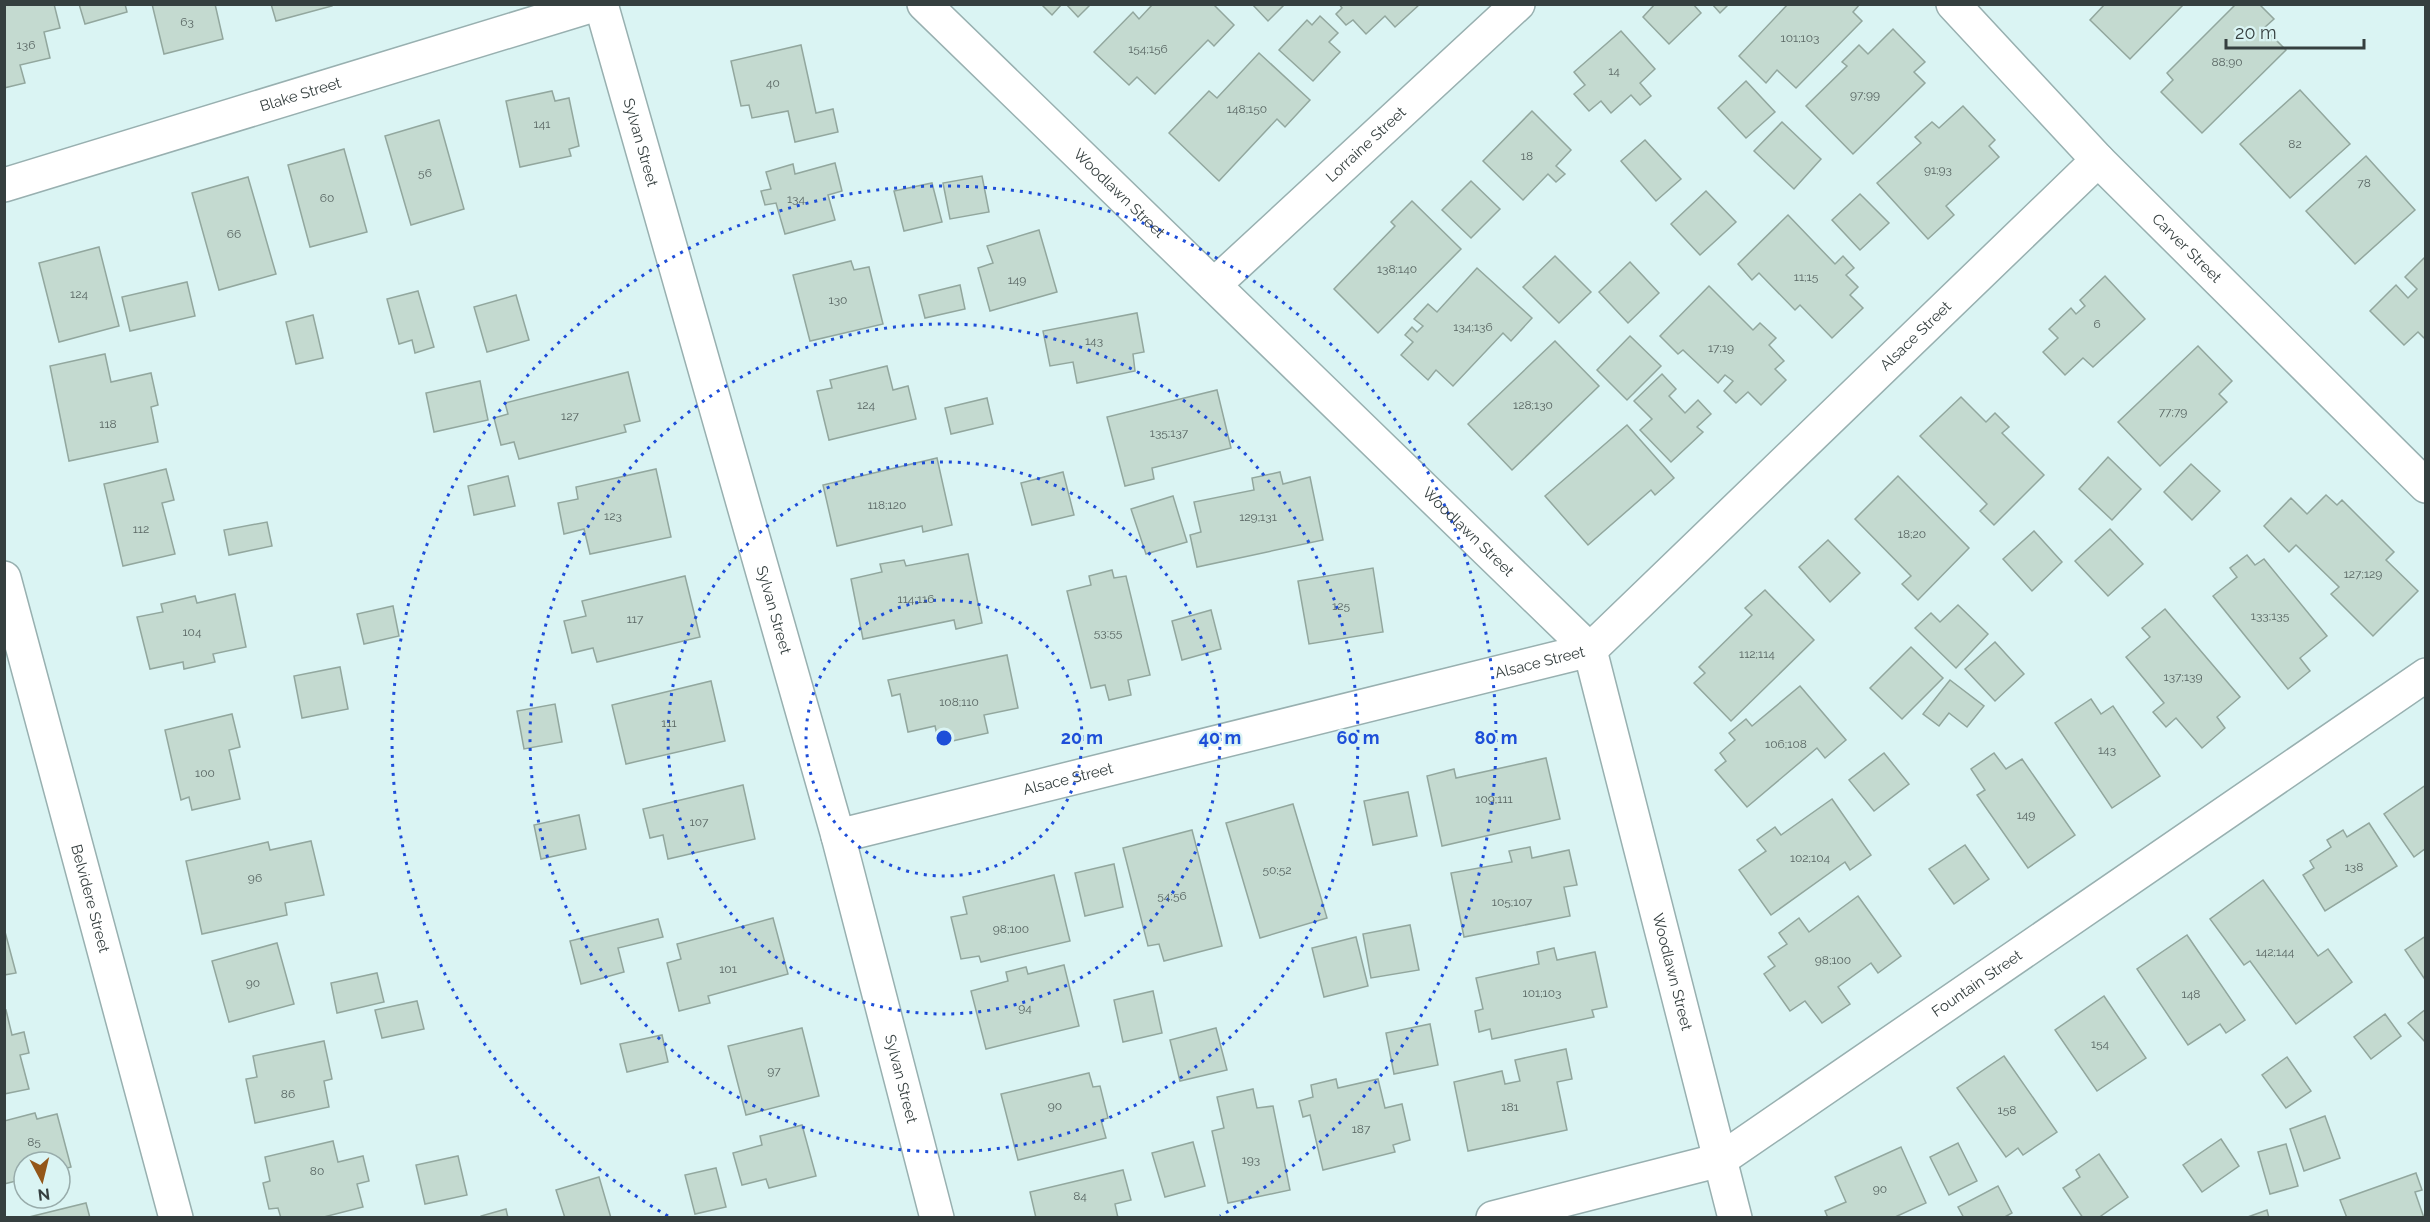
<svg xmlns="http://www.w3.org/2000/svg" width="2430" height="1222" font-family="Raleway,sans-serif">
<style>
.building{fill:#c4dad0;stroke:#92a79e;stroke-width:1.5}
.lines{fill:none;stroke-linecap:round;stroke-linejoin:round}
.minor-casing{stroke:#98b0b0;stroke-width:36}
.minor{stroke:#fff;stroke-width:33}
.ring{fill:none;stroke:#1d4ed8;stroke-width:3;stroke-dasharray:3 6}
.labels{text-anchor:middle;stroke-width:4.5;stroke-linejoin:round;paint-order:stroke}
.number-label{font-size:12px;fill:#596663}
.street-label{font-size:15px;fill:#353f3f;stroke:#daf4f3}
.centre{fill:#1d4ed8;stroke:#daf4f3;stroke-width:3}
.ring-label{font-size:18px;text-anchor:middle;font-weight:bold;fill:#1d4ed8;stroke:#daf4f3;stroke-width:4.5;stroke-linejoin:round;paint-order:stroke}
</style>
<rect width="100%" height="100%" fill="#daf4f3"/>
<g class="building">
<path d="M4,4h50l6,24 -16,4 6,26 -30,7 5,18 -21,5z"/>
<path d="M79,4h46l2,8 -42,12z"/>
<path d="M152,4h63l8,35 -59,15z"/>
<path d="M271,4h61v2l-56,15z"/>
<path d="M1041,4h21l-10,11z"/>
<path d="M1066,4h25l-13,13z"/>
<path d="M1153,4h60l21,21 -20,21 -6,-6 -53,54 -18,-17 -8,8 -35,-33 39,-40 6,7z"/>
<path d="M1252,4h33l-17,17z"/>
<path d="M1339,4h81l-25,23 -10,-11 -19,18 -13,-14 -7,5 -10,-11 6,-6z"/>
<path d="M1655,4h38l8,9 -32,31 -26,-27z"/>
<path d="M1712,4h17l-9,9z"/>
<path d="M1788,4h72l-7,8 9,9 -66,67 -19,-18 -11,13 -27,-27z"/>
<path d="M2105,4h79l-54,55 -40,-39z"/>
<path d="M2236,4h23l15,15 -10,9 22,22 -84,83 -41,-41 12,-12 -6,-7z"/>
<path d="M1320,16l18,17 -9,9 11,10 -27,29 -34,-31 28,-30 5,5z"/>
<path d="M1893,29l32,33 -11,10 11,11 -72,71 -47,-48 41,-40 -5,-4 17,-17 9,9z"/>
<path d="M1621,31l34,38 -15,14 11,13 -11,9 -9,-10 -20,18 -10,-12 -12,10 -15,-17 11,-9 -11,-13z"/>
<path d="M801,45l15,68 17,-4 5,23 -43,10 -7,-31 -36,7 -3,-13 -8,1 -10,-45z"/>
<path d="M1259,53l51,47 -25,27 -8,-8 -58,62 -50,-48 40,-42 8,7z"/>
<path d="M1746,81l29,31 -29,26 -28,-30z"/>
<path d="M2300,90l50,54 -60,54 -50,-54z"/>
<path d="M552,91l3,10 14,-3 10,48 -10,3 2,7 -51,11 -14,-66z"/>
<path d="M1963,106l32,34 -6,6 10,11 -53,49 8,9 -26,24 -51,-56 44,-40 -6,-6 17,-15 7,6z"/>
<path d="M1532,111l39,39 -15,16 9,8 -9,8 -8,-8 -25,26 -40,-39z"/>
<path d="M439,120l25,89 -53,16 -26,-89z"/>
<path d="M1782,122l39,37 -27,30 -40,-38z"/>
<path d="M1645,140l36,39 -25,22 -35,-40z"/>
<path d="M344,149l23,83 -57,15 -22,-82z"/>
<path d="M2366,156l49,54 -60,54 -49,-53z"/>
<path d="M835,163l7,28 -14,4 7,25 -50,14 -9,-31 -11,2 -4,-14 10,-2 -5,-17 27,-8 2,10z"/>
<path d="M982,176l7,36 -39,7 -7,-36z"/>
<path d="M248,177l28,97 -57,16 -27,-97z"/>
<path d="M1471,181l29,28 -29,29 -29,-28z"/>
<path d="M932,183l10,39 -38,9 -10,-40z"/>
<path d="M1706,191l30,31 -36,33 -29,-31z"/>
<path d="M1860,194l29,29 -29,27 -28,-30z"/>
<path d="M1412,201l49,48 -83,84 -44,-44 61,-63 -4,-4z"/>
<path d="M1788,215l47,49 8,-8 11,12 -8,7 12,12 -8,8 13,13 -31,30 -32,-33 -5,5 -36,-37 -7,7 -14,-16z"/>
<path d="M1039,230l18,62 -67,19 -12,-43 15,-5 -6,-17z"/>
<path d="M99,247l20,79 -60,16 -20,-79z"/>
<path d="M1555,256l36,36 -32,31 -36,-36z"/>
<path d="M2426,256v84l-8,-8 -14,13 -34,-34 26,-26 12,13 9,-9 -12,-12z"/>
<path d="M851,261l3,9 15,-3 14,57 -73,17 -17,-66z"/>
<path d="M1630,262l29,31 -31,30 -29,-31z"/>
<path d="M1477,268l55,50 -21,23 -8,-8 -50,53 -17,-16 -8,10 -27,-25 12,-13 -8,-7 7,-8 5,5 6,-6 -9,-7 14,-15 9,8z"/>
<path d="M2105,276l40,43 -52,48 -10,-9 -18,17 -22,-23 15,-14 -9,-9 22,-21 5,6 9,-8 -5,-6z"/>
<path d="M187,282l8,34 -65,15 -8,-34z"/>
<path d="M960,285l5,24 -40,9 -6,-23z"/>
<path d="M1709,286l44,44 7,-7 16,15 -7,7 15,16 -9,8 11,11 -25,25 -13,-13 -12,11 -12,-12 9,-10 -8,-6 -7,8 -35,-33 -5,4 -18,-18z"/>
<path d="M418,291l16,56 -19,6 -3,-13 -13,4 -12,-45z"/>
<path d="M516,295l13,45 -42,12 -13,-45z"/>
<path d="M1137,313l7,39 -11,2 2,17 -58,12 -4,-21 -23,4 -7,-35z"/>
<path d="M313,315l10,43 -27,6 -10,-42z"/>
<path d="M1630,336l31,30 -34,34 -30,-30z"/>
<path d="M1555,341l44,45 -87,84 -44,-46z"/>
<path d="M2198,346l34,35 -13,13 8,8 -67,64 -42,-44z"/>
<path d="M105,354l6,28 40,-9 7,32 -7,2 7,35 -89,19 -19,-95z"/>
<path d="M887,366l6,24 15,-4 8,33 -87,21 -12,-49 15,-3 -2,-8z"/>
<path d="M628,372l12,49 -16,4 2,7 -107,27 -5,-17 -13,3 -7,-27 14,-4 -3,-11z"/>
<path d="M1662,374l14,15 -7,7 16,17 13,-13 13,14 -14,13 6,5 -32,30 -31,-32 12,-11 -18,-18z"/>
<path d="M480,381l8,39 -54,12 -8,-39z"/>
<path d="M1217,390l14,58 -79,20 2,11 -29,7 -18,-69z"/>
<path d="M1961,397l25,25 9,-9 14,14 -7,6 42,42 -50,50 -14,-14 7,-7 -67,-68z"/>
<path d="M987,398l6,26 -42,10 -6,-26z"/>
<path d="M1627,425l47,53 -19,17 -4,-5 -63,55 -43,-49z"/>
<path d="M2108,457l33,32 -29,31 -33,-31z"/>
<path d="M937,458l15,67 -29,7 -1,-6 -85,20 -14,-61z"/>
<path d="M2191,464l29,27 -28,29 -28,-28z"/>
<path d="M166,469l8,31 -12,3 13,51 -52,12 -19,-82z"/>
<path d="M656,469l15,68 -81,17 -6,-25 -20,5 -6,-31 20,-4 -2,-12z"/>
<path d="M1063,472l11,43 -42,10 -11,-42z"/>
<path d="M1280,472l3,12 27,-7 13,63 -126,27 -7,-32 11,-3 -7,-30 60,-12 -2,-12z"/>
<path d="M508,476l7,30 -41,9 -6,-29z"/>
<path d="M1898,476l71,72 -51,52 -16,-16 9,-8 -56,-57z"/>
<path d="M2326,495l11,10 5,-5 52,52 -8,8 32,31 -45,45 -42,-42 8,-7 -43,-42 -7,7 -25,-26 27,-28 16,16z"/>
<path d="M1173,496l14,46 -41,12 -15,-45z"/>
<path d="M267,522l5,24 -43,9 -5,-25z"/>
<path d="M2110,529l33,35 -35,32 -33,-35z"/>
<path d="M2034,531l28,31 -30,29 -29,-32z"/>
<path d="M1828,540l32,33 -30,29 -31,-35z"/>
<path d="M968,554l14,69 -26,6 -2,-9 -91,19 -12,-60 31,-7 -2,-8 24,-4 2,6z"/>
<path d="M2247,555l8,10 9,-6 63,77 -27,22 10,13 -22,18 -75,-93 24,-19 -7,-9z"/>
<path d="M1373,568l10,64 -74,12 -11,-63z"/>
<path d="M1112,570l2,8 12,-2 24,99 -22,5 3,15 -22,5 -4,-15 -14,3 -24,-97 24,-6 -2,-9z"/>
<path d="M685,576l15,61 -103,25 -4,-14 -21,5 -8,-32 22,-5 -4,-15z"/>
<path d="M1765,590l49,50 -83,81 -37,-38 11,-10 -6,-6 53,-52 -7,-7z"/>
<path d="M235,594l11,53 -33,7 2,8 -31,7 -1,-7 -33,7 -13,-52 26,-5 -2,-8 34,-8 2,7z"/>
<path d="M1958,605l30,29 -32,34 -41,-40 16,-15 9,9z"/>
<path d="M393,606l6,30 -35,8 -7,-30z"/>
<path d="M2165,609l75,88 -23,20 8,11 -23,20 -26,-30 -10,9 -13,-15 11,-9 -38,-46 24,-20 -8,-9z"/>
<path d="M1211,610l10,39 -39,11 -10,-39z"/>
<path d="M1995,642l29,32 -29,27 -30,-32z"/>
<path d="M1911,647l32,31 -41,41 -32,-31z"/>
<path d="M1007,655l11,53 -34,7 4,18 -49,11 -4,-18 -27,6 -8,-38 -8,2 -4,-16z"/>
<path d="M340,667l8,42 -46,9 -8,-42z"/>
<path d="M1950,680l34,26 -17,21 -18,-14 -10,13 -16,-12z"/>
<path d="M711,681l14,60 -99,23 -14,-59z"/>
<path d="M1800,686l46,54 -21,18 -8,-10 -70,59 -32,-37 11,-9 -6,-8 15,-13 -6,-7 17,-14 6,7z"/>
<path d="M2091,699l10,15 12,-8 47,70 -48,32 -57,-85z"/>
<path d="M555,704l7,38 -38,7 -7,-38z"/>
<path d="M232,714l8,33 -11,3 11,49 -48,11 -3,-13 -8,3 -16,-70z"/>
<path d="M1884,753l25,31 -35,27 -25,-31z"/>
<path d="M1994,753l12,16 16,-10 53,76 -47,33 -51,-73 8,-5 -14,-21z"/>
<path d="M1546,758l14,61 -118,27 -15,-70 27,-7 2,9z"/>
<path d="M743,785l12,54 -87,20 -5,-24 -13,3 -7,-29z"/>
<path d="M2426,785v63l-12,9 -30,-43z"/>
<path d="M1408,792l9,44 -44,9 -9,-44z"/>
<path d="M1832,799l39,56 -21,15 -5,-8 -74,53 -32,-45 27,-19 -9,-11 18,-13 6,8z"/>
<path d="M1293,804l34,114 -67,20 -34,-115z"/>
<path d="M579,815l7,34 -45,10 -7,-34z"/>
<path d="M2369,823l28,43 -72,45 -22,-36 11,-7 -4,-7 21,-14 -4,-7 16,-10 4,7z"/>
<path d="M1192,830l30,116 -58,15 -5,-17 -11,2 -25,-98z"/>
<path d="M311,841l13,54 -39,8 2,12 -85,19 -16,-73 82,-19 2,8z"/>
<path d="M1965,845l24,34 -35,25 -25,-35z"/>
<path d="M1530,847l2,11 37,-8 8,35 -13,2 6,29 -106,21 -13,-64 61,-11 -3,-11z"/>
<path d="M1114,864l9,43 -38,9 -10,-43z"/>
<path d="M1054,875l16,66 -89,21 -2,-6 -18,3 -10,-42 16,-3 -4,-17z"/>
<path d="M2263,880l55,76 10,-7 24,33 -56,42 -46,-63 -6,4 -34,-46z"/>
<path d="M1858,896l43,60 -23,17 -7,-10 -33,24 12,17 -28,19 -17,-22 -15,10 -26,-37 11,-8 -7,-9 19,-13 -8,-11 20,-15 10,14z"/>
<path d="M773,918l15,56 -80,22 2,7 -31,8 -12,-48 14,-4 -4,-15z"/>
<path d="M658,919l5,18 -45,11 6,24 -43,12 -11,-43z"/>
<path d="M1410,925l9,45 -48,8 -8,-44z"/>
<path d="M4,928l12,45 -12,2z"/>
<path d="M2187,935l58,85 -19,13 -6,-9 -32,21 -51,-76z"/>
<path d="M2426,936v45l-21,-31z"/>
<path d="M1356,937l12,49 -44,11 -12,-49z"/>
<path d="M277,943l17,61 -65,18 -17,-61z"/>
<path d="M1554,948l3,12 38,-8 12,55 -15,3 2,7 -102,22 -2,-10 -11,3 -4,-21 8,-2 -7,-31 63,-14 -2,-12z"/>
<path d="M1064,965l15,61 -93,23 -15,-58 37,-10 -2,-9 20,-5 2,7z"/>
<path d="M377,973l7,29 -47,11 -6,-30z"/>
<path d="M1153,991l9,42 -39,9 -9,-42z"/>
<path d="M2104,996l42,62 -49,33 -42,-61z"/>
<path d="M417,1001l7,28 -42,9 -7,-28z"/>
<path d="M2426,1009v34l-18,-20z"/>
<path d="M6,1010l6,25 12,-3 5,21 -9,2 9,34 -25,5v-83z"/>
<path d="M2385,1014l16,22 -30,23 -17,-22z"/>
<path d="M1430,1024l8,41 -44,9 -8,-41z"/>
<path d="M802,1028l17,68 -73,19 -18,-69z"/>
<path d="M1216,1028l11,42 -47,11 -10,-41z"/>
<path d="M662,1035l6,27 -41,10 -7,-28z"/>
<path d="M324,1041l8,38 -8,2 5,26 -74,16 -9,-44 11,-2 -4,-21z"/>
<path d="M1566,1049l6,30 -15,3 10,48 -99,21 -14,-69 48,-11 3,13 15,-3 -5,-21z"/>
<path d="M2004,1056l53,76 -34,23 -5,-7 -12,9 -49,-69z"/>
<path d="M2287,1057l24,34 -25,17 -24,-33z"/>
<path d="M1089,1073l4,14 7,-1 8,32 -7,2 5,18 -88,22 -17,-66z"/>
<path d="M1336,1079l2,9 40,-9 7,29 17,-4 8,36 -17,5 2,7 -72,18 -13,-55 -7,2 -4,-16 14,-4 -2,-12z"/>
<path d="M1253,1089l4,19 16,-2 17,84 -62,13 -16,-72 12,-3 -7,-31z"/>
<path d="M35,1113l2,6 20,-5 14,53 -11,3v-8h-36v17l-20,5v-63z"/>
<path d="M2325,1116l15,42 -36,13 -14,-42z"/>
<path d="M802,1125l14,51 -47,12 -3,-9 -24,6 -9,-32 29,-8 -2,-9z"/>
<path d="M2221,1139l18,27 -37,26 -19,-27z"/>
<path d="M333,1141l5,21 25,-6 6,25 -12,3 6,23 -43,11h-39l-3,-10 -9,1 -6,-26 7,-2 -5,-24z"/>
<path d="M1193,1142l12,44 -40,11 -13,-44z"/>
<path d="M1958,1143l19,38 -28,14 -19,-38z"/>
<path d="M2286,1144l12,42 -28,8 -12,-42z"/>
<path d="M1901,1147l25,56 -33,15h-65l-3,-7 21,-9 -11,-25z"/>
<path d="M2099,1154l29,43 -30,21h-15l-20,-30 17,-11 -4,-7z"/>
<path d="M458,1156l9,39 -42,9 -9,-39z"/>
<path d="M716,1168l10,39 -31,7 -10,-39z"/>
<path d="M1123,1170l8,30 -16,4 3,14h-82l-6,-26z"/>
<path d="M2416,1173l6,17 -7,2 9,26h-77l-7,-18z"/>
<path d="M599,1177l12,41h-46l-9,-28z"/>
<path d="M1998,1186l14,27 -9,5h-39l-6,-11z"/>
<path d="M86,1203l4,15h-65z"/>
<path d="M506,1209l2,9h-27v-2z"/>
<path d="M2267,1210l2,8h-24z"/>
</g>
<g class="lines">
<g class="minor-casing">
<g id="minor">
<path id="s1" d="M601,4l237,832 99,382"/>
<path id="s2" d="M924,4l666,646 145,568"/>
<path id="s3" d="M1953,4l145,156 328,326"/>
<path id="s4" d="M4,185l593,-181"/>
<path id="s5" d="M1214,285l304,-281"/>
<path id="s6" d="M4,578l172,640"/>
<path id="s7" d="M838,836l752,-186 508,-490"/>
<path id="s8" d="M1493,1218l227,-58 706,-485"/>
</g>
</g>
<use href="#minor" class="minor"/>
</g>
<g class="ring">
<circle cx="944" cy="738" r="138"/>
<circle cx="944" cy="738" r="276"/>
<circle cx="944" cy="738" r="414"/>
<path d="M668 1216A552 552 0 1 1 1220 1216"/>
</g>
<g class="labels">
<g class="number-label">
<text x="187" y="26">63</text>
<text x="1800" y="42">101;103</text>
<text x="26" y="49">136</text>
<text x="1148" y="53">154;156</text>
<text x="2227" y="66">88;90</text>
<text x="1614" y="75">14</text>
<text x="773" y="87">40</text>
<text x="1865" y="99">97;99</text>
<text x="1247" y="113">148;150</text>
<text x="542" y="128">141</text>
<text x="2295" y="148">82</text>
<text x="1527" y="160">18</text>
<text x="1938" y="174">91;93</text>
<text x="425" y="177">56</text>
<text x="2364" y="187">78</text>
<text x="327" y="202">60</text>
<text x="796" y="203">134</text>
<text x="234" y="238">66</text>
<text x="1397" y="273">138;140</text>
<text x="1806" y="281">11;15</text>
<text x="1017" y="284">149</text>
<text x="79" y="298">124</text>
<text x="838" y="304">130</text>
<text x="2097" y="328">6</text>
<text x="1473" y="331">134;136</text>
<text x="1094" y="345">143</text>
<text x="1721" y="352">17;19</text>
<text x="866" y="409">124</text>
<text x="1533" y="409">128;130</text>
<text x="2173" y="416">77;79</text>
<text x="570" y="420">127</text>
<text x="108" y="428">118</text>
<text x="1169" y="437">135;137</text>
<text x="887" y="509">118;120</text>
<text x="613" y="520">123</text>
<text x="1258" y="521">129;131</text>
<text x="141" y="533">112</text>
<text x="1912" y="538">18;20</text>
<text x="2363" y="578">127;129</text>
<text x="916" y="603">114;116</text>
<text x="1341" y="610">125</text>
<text x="2270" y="620">133;135</text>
<text x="635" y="623">117</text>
<text x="192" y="636">104</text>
<text x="1108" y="637">53;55</text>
<text x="1757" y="658">112;114</text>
<text x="2183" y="681">137;139</text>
<text x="959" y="706">108;110</text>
<text x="669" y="727">111</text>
<text x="1786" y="748">106;108</text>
<text x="2107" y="754">143</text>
<text x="205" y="777">100</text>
<text x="1494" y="803">109;111</text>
<text x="2026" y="819">149</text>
<text x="699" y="826">107</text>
<text x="1810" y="862">102;104</text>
<text x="2354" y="871">138</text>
<text x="1277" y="874">50;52</text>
<text x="255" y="882">96</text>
<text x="1172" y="900">54;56</text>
<text x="1512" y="906">105;107</text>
<text x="1011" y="933">98;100</text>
<text x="2275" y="956">142;144</text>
<text x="1833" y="964">98;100</text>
<text x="728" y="973">101</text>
<text x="253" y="987">90</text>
<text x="1542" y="997">101;103</text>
<text x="2191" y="998">148</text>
<text x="1025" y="1012">94</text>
<text x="2100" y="1048">154</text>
<text x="774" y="1075">97</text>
<text x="288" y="1098">86</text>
<text x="1055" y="1110">90</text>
<text x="1510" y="1111">181</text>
<text x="2007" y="1114">158</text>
<text x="1361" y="1133">187</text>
<text x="34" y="1146">85</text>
<text x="1251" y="1164">193</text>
<text x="317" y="1175">80</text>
<text x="1880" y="1193">90</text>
<text x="1080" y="1200">84</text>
</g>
<g class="street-label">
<text dy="5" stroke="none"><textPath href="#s4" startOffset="310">Blake Street</textPath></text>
<text dy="5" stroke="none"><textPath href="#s1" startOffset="144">Sylvan Street</textPath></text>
<text dy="5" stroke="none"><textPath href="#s5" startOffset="207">Lorraine Street</textPath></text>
<text dy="5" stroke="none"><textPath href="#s2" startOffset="272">Woodlawn Street</textPath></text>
<text dy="5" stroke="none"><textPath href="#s3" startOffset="338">Carver Street</textPath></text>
<text dy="5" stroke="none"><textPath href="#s7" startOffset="1227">Alsace Street</textPath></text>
<text dy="5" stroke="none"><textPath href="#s2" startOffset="758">Woodlawn Street</textPath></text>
<text dy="5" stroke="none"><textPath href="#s1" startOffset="630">Sylvan Street</textPath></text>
<text dy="5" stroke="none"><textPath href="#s7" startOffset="723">Alsace Street</textPath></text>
<text dy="5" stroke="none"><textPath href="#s7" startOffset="237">Alsace Street</textPath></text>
<text dy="5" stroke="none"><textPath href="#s6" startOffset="332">Belvidere Street</textPath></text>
<text dy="5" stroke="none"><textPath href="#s2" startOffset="1260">Woodlawn Street</textPath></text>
<text dy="5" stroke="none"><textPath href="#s8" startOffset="546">Fountain Street</textPath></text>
<text dy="5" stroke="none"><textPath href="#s1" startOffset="1116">Sylvan Street</textPath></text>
</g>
</g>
<circle cx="944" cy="738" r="9" class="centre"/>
<g class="ring-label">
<text x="1082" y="744">20 m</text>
<text x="1220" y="744">40 m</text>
<text x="1358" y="744">60 m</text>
<text x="1496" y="744">80 m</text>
</g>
<rect width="2430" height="1222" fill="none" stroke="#353f3f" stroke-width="12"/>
<g transform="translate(42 1180) rotate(173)"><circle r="28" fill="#daf4f3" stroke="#98acab" stroke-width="1.5"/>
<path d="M0-4.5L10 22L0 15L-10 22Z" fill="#935618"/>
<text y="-9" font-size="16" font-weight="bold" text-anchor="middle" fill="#353f3f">N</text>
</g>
<path d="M2226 39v9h138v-9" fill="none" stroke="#353f3f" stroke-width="3"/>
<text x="2235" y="39" font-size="18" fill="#353f3f" stroke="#daf4f3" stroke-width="4.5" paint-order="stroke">20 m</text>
</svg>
